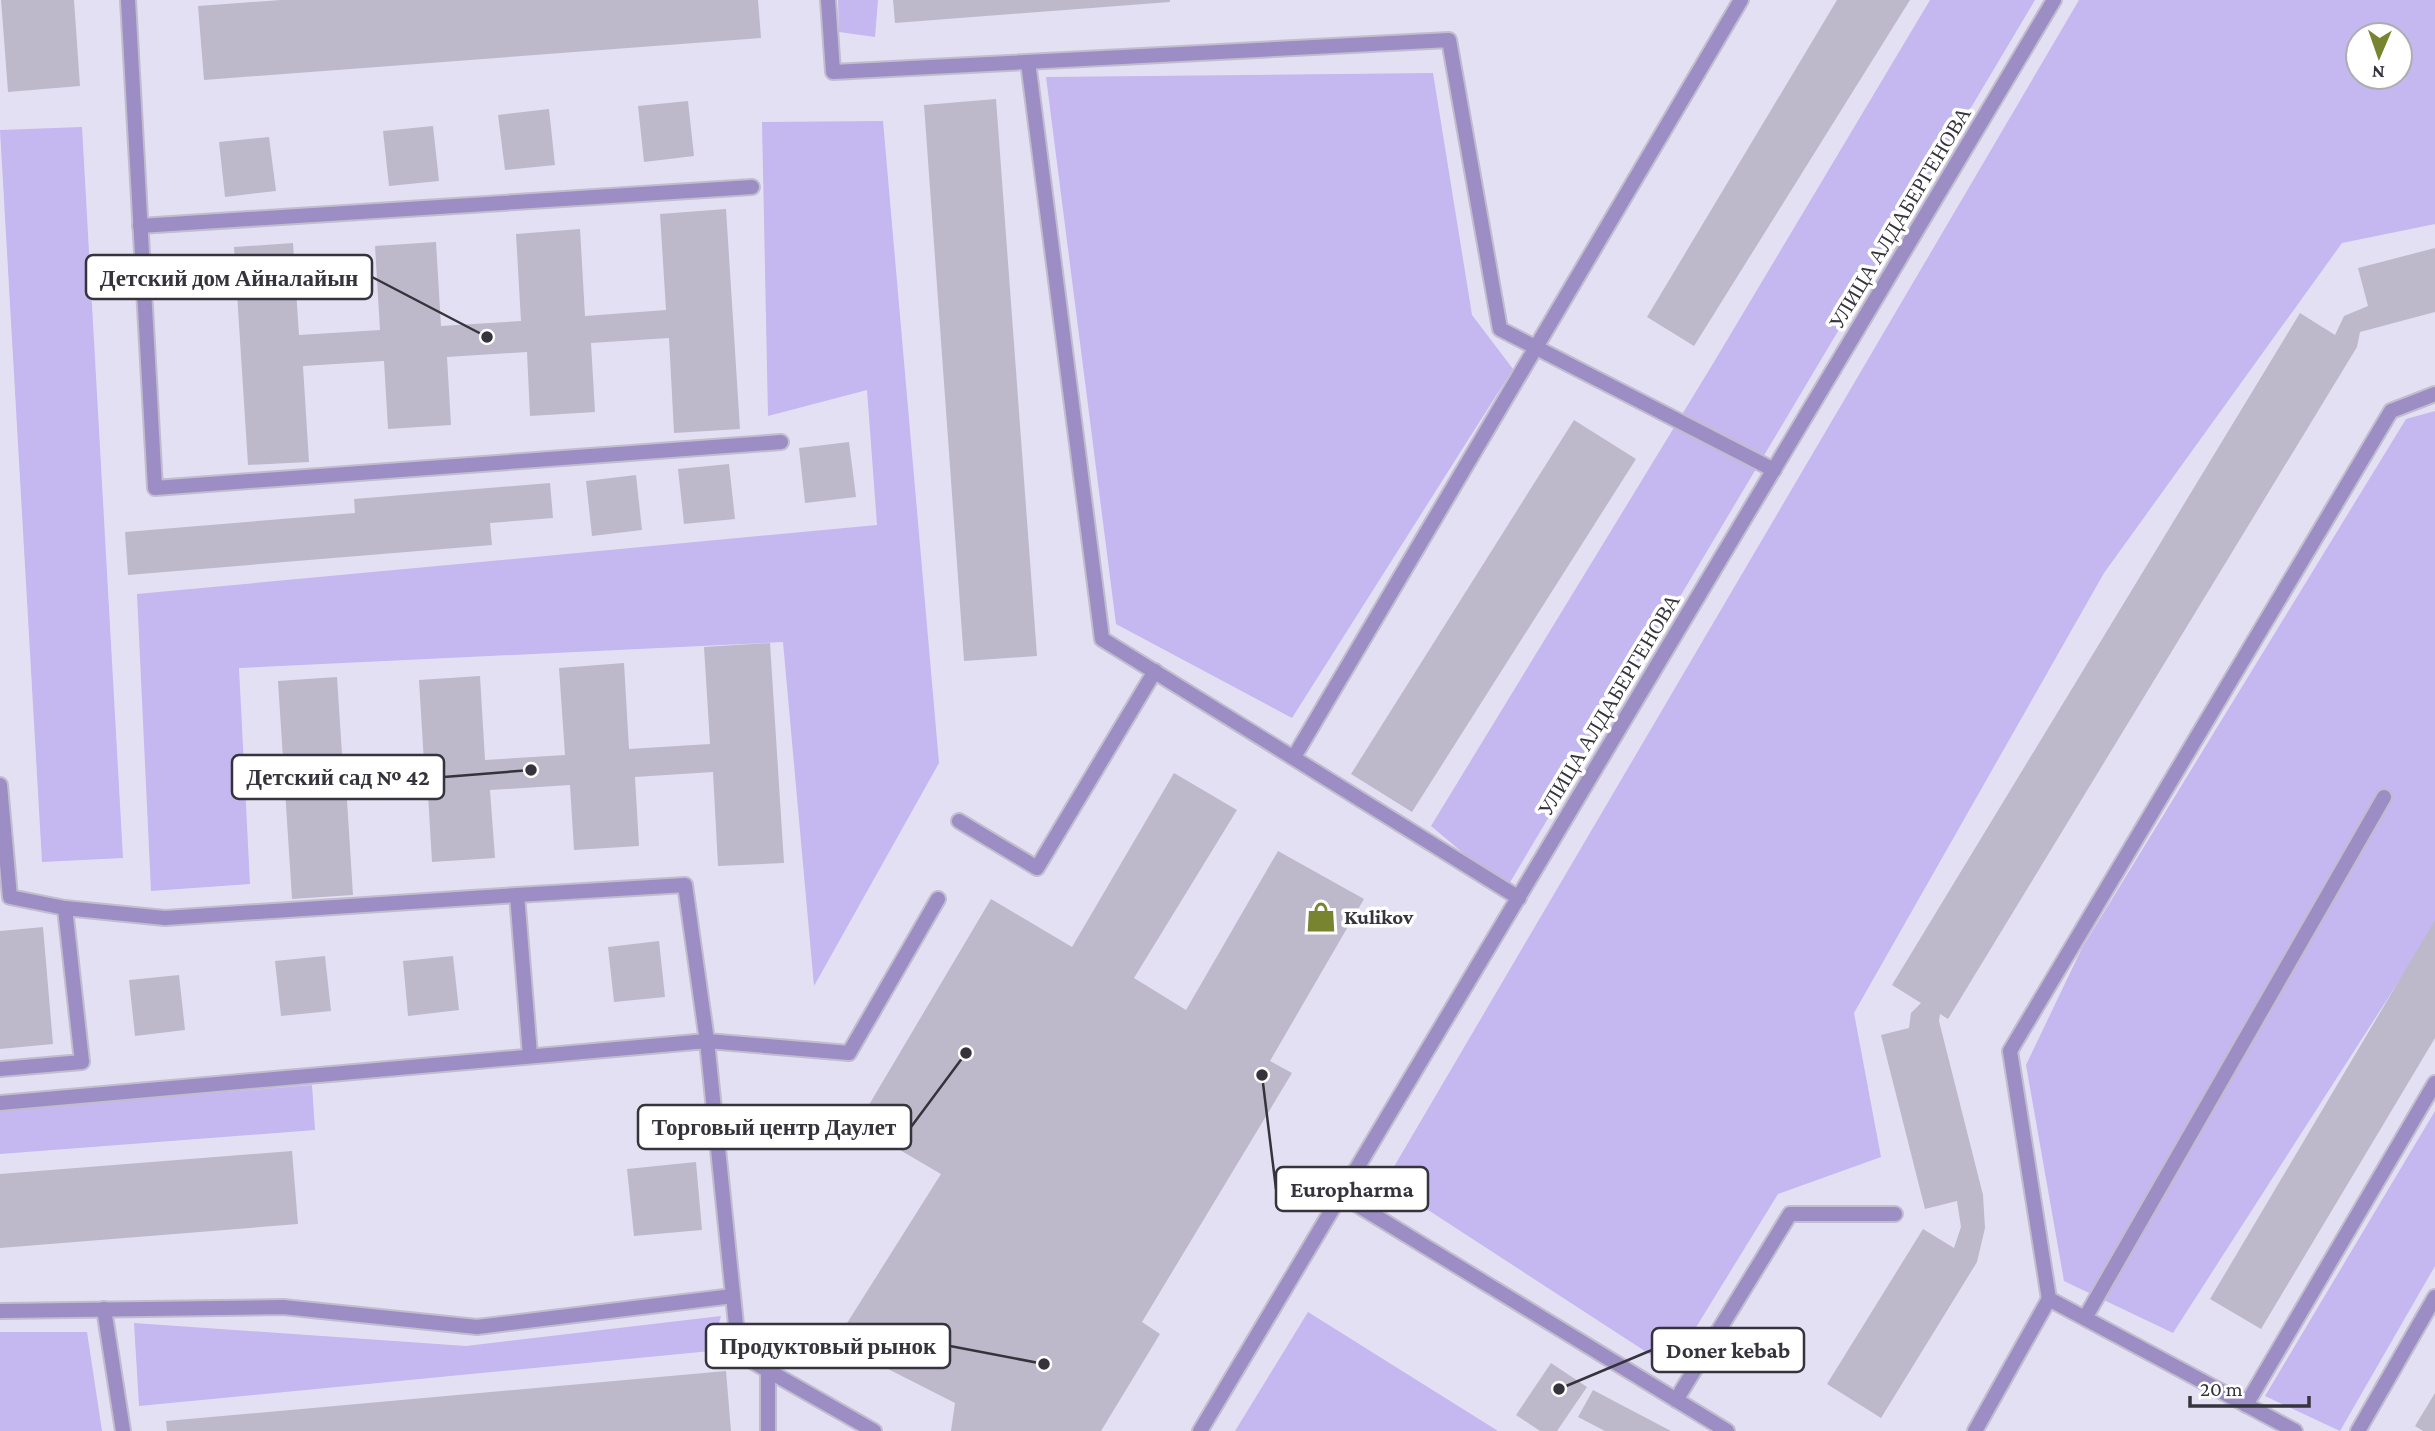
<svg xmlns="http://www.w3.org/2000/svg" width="2435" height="1431" font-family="'Crimson Pro',serif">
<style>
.green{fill:#c5b7ef;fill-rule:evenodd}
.building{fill:#bdb9cb}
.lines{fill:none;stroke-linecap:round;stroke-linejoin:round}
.service-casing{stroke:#c1bdce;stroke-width:18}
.minor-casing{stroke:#c1bdce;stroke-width:18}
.tertiary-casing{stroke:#c1bdce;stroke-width:18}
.service{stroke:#9c8dc5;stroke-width:14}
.minor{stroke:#9c8dc5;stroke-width:14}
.tertiary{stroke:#9c8dc5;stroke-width:14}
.labels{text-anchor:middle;stroke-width:7;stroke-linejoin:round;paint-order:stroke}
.street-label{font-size:21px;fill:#35333b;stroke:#fff}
.poi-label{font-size:21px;font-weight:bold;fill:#35333b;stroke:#fff;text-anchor:start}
.leader{fill:none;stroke:#35333b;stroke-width:2.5}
.callout-dot{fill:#35333b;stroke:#fff;stroke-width:2.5}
.callout{fill:#fff;stroke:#35333b;stroke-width:2.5}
.callout-label{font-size:23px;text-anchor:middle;font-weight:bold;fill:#35333b}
</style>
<rect width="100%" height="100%" fill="#e4e0f3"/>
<g class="green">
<path d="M838,0h40l-3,37 -36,-5z"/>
<path d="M1930,0h105l-529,889 -75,-63 283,-464z"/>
<path d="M2079,0h356v224l-93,19 -238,330 -250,440 27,144 -103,37 -107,174 -286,-186zM2358,35h42v42h-42z"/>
<path d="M1433,73l39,242 41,54 -221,349 -176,-94 -70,-547z"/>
<path d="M883,121l56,642 -125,223 -31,-344 -544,26 11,216 -99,7 -14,-297 740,-69 -10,-135 -99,26 -6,-294z"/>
<path d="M82,127l41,731 -81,4 -42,-732z"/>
<path d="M2435,411v514l-262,408 -109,-52 -38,-216 56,-117 324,-529z"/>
<path d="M312,1085l3,45 -315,24v-44z"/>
<path d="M2435,1111v155l-95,165 -75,-35z"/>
<path d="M1308,1312l190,119h-263z"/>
<path d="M721,1316l-10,35 -572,55 -5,-83 332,23z"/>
<path d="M0,1332h87l15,99h-102z"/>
</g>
<g class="building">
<path d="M1,0h73l6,86 -72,6z"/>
<path d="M281,0h477l3,38 -557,42 -6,-74z"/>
<path d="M893,0h277v2l-275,21z"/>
<path d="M1837,0h73l-216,346 -47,-29z"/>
<path d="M996,99l41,557 -73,5 -40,-556z"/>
<path d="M688,101l6,55 -50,6 -6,-56z"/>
<path d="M549,109l6,56 -50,5 -7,-55z"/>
<path d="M433,126l6,55 -50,5 -6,-55z"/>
<path d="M269,137l7,54 -51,6 -6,-55z"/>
<path d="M726,209l14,220 -66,4 -5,-95 -78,5 4,69 -65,4 -3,-64 -80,5 4,68 -63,4 -4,-68 -81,5 6,96 -61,3 -14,-218 59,-4 6,92 81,-5 -5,-84 61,-4 5,84 80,-5 -5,-87 64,-5 5,87 81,-6 -6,-96z"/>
<path d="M2435,248v64l-75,20 -3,15 -409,672 -8,-5 -1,7 44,174 2,33 -8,34 -96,156 -54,-34 96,-155 31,19 7,-21 -4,-26 -32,8 -44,-174 28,-7 2,-15 10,-10 -29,-18 408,-672 35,22 9,-19 24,-10 -10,-38z"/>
<path d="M1574,420l62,39 -224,353 -61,-38z"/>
<path d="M849,442l7,55 -51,6 -6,-55z"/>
<path d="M729,464l6,55 -51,5 -6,-55z"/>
<path d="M636,475l6,55 -50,6 -6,-55z"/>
<path d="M550,483l3,35 -63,5 2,22 -364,30 -3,-43 230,-19 -1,-14z"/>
<path d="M770,643l14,220 -66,3 -5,-94 -78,5 4,69 -65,4 -4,-65 -80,5 5,68 -63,4 -4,-67 -81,5 6,95 -61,4 -14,-218 59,-4 6,92 81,-6 -5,-83 61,-4 5,84 80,-5 -6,-87 65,-5 5,86 81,-5 -6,-97z"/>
<path d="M1174,773l63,37 -103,168 52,32 92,-159 86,48 -94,162 22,12 -150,249 18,12 -59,97h-150l4,-28 -65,-33 -53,-31 104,-165 -84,-49 134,-226 81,48z"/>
<path d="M2435,920v118l-174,291 -51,-30z"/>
<path d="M43,927l10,117 -53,5v-118z"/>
<path d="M659,941l6,56 -51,5 -6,-55z"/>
<path d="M325,956l6,55 -50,5 -6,-55z"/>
<path d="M453,956l6,54 -51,6 -5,-55z"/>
<path d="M179,975l6,55 -50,6 -6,-56z"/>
<path d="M292,1151l6,73 -298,24v-74z"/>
<path d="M696,1162l6,68 -68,6 -7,-67z"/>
<path d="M1551,1363l36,24 -30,44h-17l-24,-16z"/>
<path d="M726,1371l5,60h-564l-1,-10z"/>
<path d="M1593,1390l78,41h-66l-27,-14z"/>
<path d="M2435,1393v38h-12l-8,-5z"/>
</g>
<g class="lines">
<g class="service-casing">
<g id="service">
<path d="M128,0l27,488 626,-46"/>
<path d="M828,0l5,72 616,-32 51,289 274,141"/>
<path d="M1028,62l74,577 417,259"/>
<path d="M140,226l612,-39"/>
<path d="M1294,757l447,-757"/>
<path d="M0,785l10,112 55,11 100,10 352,-23 13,160"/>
<path d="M959,821l78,47 118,-197"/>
<path d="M517,895l168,-10 22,156 142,12 89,-154"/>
<path d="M0,1069l82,-7 -17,-154"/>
<path d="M0,1103l707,-62 32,313 135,77"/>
<path d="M104,1309l19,122"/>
<path d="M0,1311l283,-4 194,20 256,-31"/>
<path d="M2085,1318l299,-521"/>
<path d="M1676,1400l114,-186h105"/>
<path d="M2246,1405l189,-322"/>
<path d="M768,1431v-60"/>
<path d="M1975,1431l74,-132"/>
<path d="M2295,1431l-246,-132 -39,-248 381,-640 44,-17"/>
<path d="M2358,1431l77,-134"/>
</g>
</g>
<g class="minor-casing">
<path id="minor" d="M1341,1195l386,236"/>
</g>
<g class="tertiary-casing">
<path id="tertiary" d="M1200,1431l854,-1431"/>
</g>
<use href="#service" class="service"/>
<use href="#minor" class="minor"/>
<use href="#tertiary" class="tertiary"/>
</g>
<defs>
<g id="shop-bare" transform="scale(2.415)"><path d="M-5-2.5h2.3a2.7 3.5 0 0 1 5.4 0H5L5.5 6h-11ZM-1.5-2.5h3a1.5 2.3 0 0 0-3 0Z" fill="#798431" stroke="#fff" stroke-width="2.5" paint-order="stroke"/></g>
</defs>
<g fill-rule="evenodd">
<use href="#shop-bare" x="1321" y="917"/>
</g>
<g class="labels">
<g class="street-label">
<text transform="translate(1900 218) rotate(-59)" y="7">УЛИЦА АЛДАБЕРГЕНОВА</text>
<text transform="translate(1609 705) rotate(-59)" y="7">УЛИЦА АЛДАБЕРГЕНОВА</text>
</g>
<g class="poi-label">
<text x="1344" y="924">Kulikov</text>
</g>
</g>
<path class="leader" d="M487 337L372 277M531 770L444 777M966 1053L911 1127M1262 1075L1276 1189M1044 1364L950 1346M1559 1389L1652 1350"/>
<g class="callout-dot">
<circle cx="487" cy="337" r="7"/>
<circle cx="531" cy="770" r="7"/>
<circle cx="966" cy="1053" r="7"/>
<circle cx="1262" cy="1075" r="7"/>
<circle cx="1044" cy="1364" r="7"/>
<circle cx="1559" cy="1389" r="7"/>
</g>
<g class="callout">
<rect x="86" y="255" width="286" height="44" rx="7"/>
<rect x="232" y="755" width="212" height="44" rx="7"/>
<rect x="638" y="1105" width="273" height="44" rx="7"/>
<rect x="1276" y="1167" width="152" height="44" rx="7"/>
<rect x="706" y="1324" width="244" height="44" rx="7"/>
<rect x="1652" y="1328" width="152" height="44" rx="7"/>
</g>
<g class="callout-label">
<text x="229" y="286">Детский дом Айналайын</text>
<text x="338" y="785">Детский сад № 42</text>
<text x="774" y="1135">Торговый центр Даулет</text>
<text x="1352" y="1197">Europharma</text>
<text x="828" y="1354">Продуктовый рынок</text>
<text x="1728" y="1358">Doner kebab</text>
</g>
<g transform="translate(2379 56) rotate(182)"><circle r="33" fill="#ffffff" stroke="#aeadb1" stroke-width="2"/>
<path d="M0-5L12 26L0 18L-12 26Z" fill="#798431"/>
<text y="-10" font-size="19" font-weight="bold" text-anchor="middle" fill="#35333b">N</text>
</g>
<path d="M2190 1396v10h119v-10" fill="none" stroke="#35333b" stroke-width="3.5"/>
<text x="2200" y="1396" font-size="21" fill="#35333b" stroke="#ffffff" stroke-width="5" paint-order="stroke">20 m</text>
</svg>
